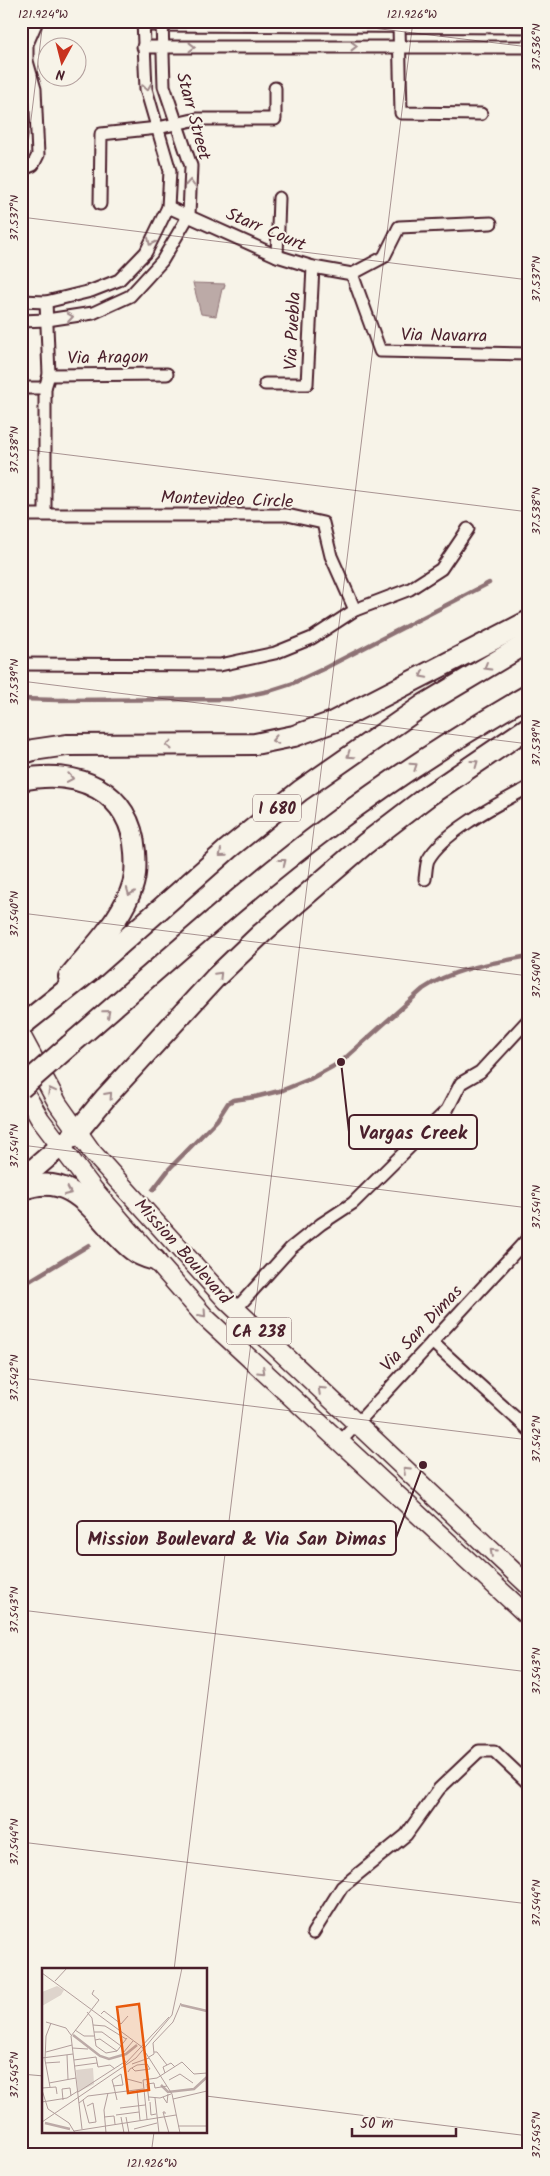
<svg xmlns="http://www.w3.org/2000/svg" width="550" height="2176" font-family="Kalam,sans-serif">
<style>
.water{fill:#bcaaa7;stroke:#8e7275}
.lines{fill:none;stroke-linecap:round;stroke-linejoin:round}
.stream{stroke:#8e7275;stroke-width:4.5}
.street-casing{stroke:#4a1f2b;stroke-width:15}
.primary-casing{stroke:#4a1f2b;stroke-width:21}
.highway-casing{stroke:#4a1f2b;stroke-width:24}
.street{stroke:#f7f3e8;stroke-width:11}
.primary{stroke:#f7f3e8;stroke-width:18}
.highway{stroke:#f7f3e8;stroke-width:20}
.highway-bridge-casing{stroke:#4a1f2b;stroke-width:24;stroke-linecap:butt}
.highway-bridge{stroke:#f7f3e8;stroke-width:20}
.oneway{stroke:#a0898a}
.ticks{fill:none;stroke:#4a1f2b;stroke-width:1;stroke-opacity:0.45}
.labels{text-anchor:middle;stroke-width:4;stroke-linejoin:round;paint-order:stroke}
.shield{fill:#f7f3e8;stroke:#7e5f64;stroke-width:1}
.shield-label{font-size:16px;font-weight:bold;fill:#4a1f2b}
.street-label{font-size:18px;fill:#4a1f2b;stroke:#f7f3e8}
.inset-river{fill:none;stroke:#bcaaa7;stroke-width:2.5}
.inset-road{fill:none;stroke:#b29e9c;stroke-width:1}
.view{fill:#e8590c;fill-opacity:0.15;stroke:#e8590c;stroke-width:2.5}
.inset-edge{fill:none;stroke:#4a1f2b;stroke-width:2.5}
.leader{fill:none;stroke:#4a1f2b;stroke-width:2}
.callout-dot{fill:#4a1f2b;stroke:#f7f3e8;stroke-width:2}
.callout{fill:#f7f3e8;stroke:#4a1f2b;stroke-width:2}
.callout-label{font-size:19px;text-anchor:middle;font-weight:bold;fill:#4a1f2b}
.neatline{fill:none;stroke:#4a1f2b;stroke-width:2}
.ticks-label{font-size:12px;text-anchor:middle;fill:#4a1f2b}
</style>
<rect width="100%" height="100%" fill="#f7f3e8"/>
<filter id="ink" filterUnits="userSpaceOnUse"><feTurbulence type="fractalNoise" baseFrequency=".02" numOctaves="2"/><feDisplacementMap in="SourceGraphic" scale="10" xChannelSelector="R" yChannelSelector="G"/><feConvolveMatrix kernelMatrix="1 2 1 2 8 2 1 2 1" color-interpolation-filters="sRGB"/></filter>
<g filter="url(#ink)">
<path class="water" d="M193,283l32,1 -1,5h-2l-6,27 -15,-2z"/>
<g class="lines">
<g class="stream">
<path d="M21,699l37,1 172,-1 39,-8 22,-7 32,-15 166,-86"/>
<path d="M153,1190l17,-22 47,-48 11,-17 5,-3 22,-3 28,-7 27,-11 31,-17 82,-73c31,-21 70,-26 106,-33"/>
<path d="M21,1286l68,-41"/>
</g>
<g class="street-casing">
<g id="street">
<path d="M143,25l386,2"/>
<path d="M399,26l2,87 80,1"/>
<path d="M143,47h386"/>
<path d="M21,170l12,-5 5,-10 -3,-66 -8,-28v-17l10,-23"/>
<path d="M100,204l1,-70 57,-6 39,-9h78v-31"/>
<path d="M168,207l109,49 36,11 39,7"/>
<path d="M277,256l2,-58"/>
<path d="M352,274l28,77 149,3"/>
<path d="M352,274l32,-17 15,-30 92,-4"/>
<path d="M21,301l25,1 45,-11 28,-11 27,-28 22,-45 2,-36 -24,-82 -3,-68"/>
<path d="M21,321l26,-1 46,-7 37,-17 32,-35 27,-46 2,-49 -27,-80 -2,-65"/>
<path d="M49,375l118,-1"/>
<path d="M265,384h42l6,-117"/>
<path d="M21,388h24"/>
<path d="M45,514v-126l4,-13 -3,-73"/>
<path d="M21,515h266l36,8 8,33 24,54"/>
<path d="M21,664l199,1 55,-12 37,-15 43,-28 55,-21 31,-20 27,-40"/>
<path d="M425,879c1,-6 1,-14 3,-19 16,-29 72,-57 101,-73"/>
<path d="M236,1309l55,-61 30,-24 32,-21 94,-93 14,-27 19,-11 49,-53"/>
<path d="M432,1342l97,88"/>
<path d="M340,1442l189,-205"/>
<path d="M313,1933l29,-46 64,-52 33,-46 40,-38h15l35,33"/>
</g>
</g>
<g class="primary-casing">
<g id="primary">
<path d="M21,1035l37,69 34,48 134,148 303,286"/>
<path d="M21,1086l19,33 54,71 112,128 323,299"/>
</g>
</g>
<g class="highway-casing">
<g id="highway">
<path d="M21,754l12,-4 34,-5 188,-1 39,-8 39,-14 196,-101"/>
<path d="M21,780c56,-12 110,10 114,72 1,15 1,27 -5,41 -13,32 -40,58 -61,84"/>
<path d="M21,1026l69,-55 138,-122 72,-58 125,-87 104,-62"/>
<path d="M70,1045c86,-74 169,-151 260,-219 63,-48 130,-91 199,-131"/>
<path d="M21,1180l56,-48 29,-35 109,-119 47,-45 103,-89 64,-49 100,-68"/>
<path d="M21,1190c56,-24 79,37 113,61 6,5 14,7 21,9"/>
</g>
</g>
<use href="#street" class="street"/>
<use href="#primary" class="primary"/>
<use href="#highway" class="highway"/>
<g class="highway-bridge-casing">
<path id="highway-bridge" d="M21,1088l49,-43"/>
</g>
<use href="#highway-bridge" class="highway-bridge"/>
</g>
<defs><path id="oneway-chevron" d="M-2-3.5L2.5 0L-2 3.5" fill="none" stroke-width="1.6" stroke-linecap="round" stroke-linejoin="round" transform="scale(1.25)"/></defs>
<g class="oneway">
<use href="#oneway-chevron" transform="translate(354 46)"/>
<use href="#oneway-chevron" transform="translate(192 47)"/>
<use href="#oneway-chevron" transform="translate(147 87) rotate(81)"/>
<use href="#oneway-chevron" transform="translate(190 183) rotate(-87)"/>
<use href="#oneway-chevron" transform="translate(151 242) rotate(116)"/>
<use href="#oneway-chevron" transform="translate(70 317) rotate(-9)"/>
<use href="#oneway-chevron" transform="translate(487 667) rotate(150)"/>
<use href="#oneway-chevron" transform="translate(423 675) rotate(152)"/>
<use href="#oneway-chevron" transform="translate(275 740) rotate(169)"/>
<use href="#oneway-chevron" transform="translate(169 745) rotate(179)"/>
<use href="#oneway-chevron" transform="translate(350 755) rotate(145)"/>
<use href="#oneway-chevron" transform="translate(475 763) rotate(-36)"/>
<use href="#oneway-chevron" transform="translate(414 766) rotate(-34)"/>
<use href="#oneway-chevron" transform="translate(70 778) rotate(10)"/>
<use href="#oneway-chevron" transform="translate(222 854) rotate(139)"/>
<use href="#oneway-chevron" transform="translate(283 862) rotate(-38)"/>
<use href="#oneway-chevron" transform="translate(130 892) rotate(112)"/>
<use href="#oneway-chevron" transform="translate(219 975) rotate(-45)"/>
<use href="#oneway-chevron" transform="translate(107 1013) rotate(-41)"/>
<use href="#oneway-chevron" transform="translate(51 1091) rotate(-118)"/>
<use href="#oneway-chevron" transform="translate(109 1095) rotate(-48)"/>
<use href="#oneway-chevron" transform="translate(68 1192) rotate(25)"/>
<use href="#oneway-chevron" transform="translate(203 1314) rotate(48)"/>
<use href="#oneway-chevron" transform="translate(262 1371) rotate(43)"/>
<use href="#oneway-chevron" transform="translate(321 1390) rotate(-136)"/>
<use href="#oneway-chevron" transform="translate(406 1470) rotate(-137)"/>
<use href="#oneway-chevron" transform="translate(493 1552) rotate(-137)"/>
</g>
</g>
<path class="ticks" d="M315,21l214,26M21,202l22,-181M21,217l508,63M21,449l508,63M21,681l508,63M21,913l508,63M21,1145l508,63M21,1378l508,62M21,1610l508,62M21,1842l508,62M174,1970l239,-1949M21,2074l23,2M206,2096l323,40M151,2155l3,-23M521,2155l8,-67"/>
<g class="labels">
<g class="shield">
<rect x="253" y="794.5" width="48" height="27" rx="4"/>
<rect x="226.5" y="1317.5" width="65" height="27" rx="4"/>
</g>
<g class="shield-label">
<text x="277" y="814">I 680</text>
<text x="259" y="1337">CA 238</text>
</g>
<g class="street-label">
<text transform="translate(194 116) rotate(75)" y="6">Starr Street</text>
<text transform="translate(266 229) rotate(23)" y="6">Starr Court</text>
<text transform="translate(292 331) rotate(-87)" y="6">Via Puebla</text>
<text transform="translate(444 335) rotate(1)" y="6">Via Navarra</text>
<text transform="translate(108 357) rotate(-1)" y="6">Via Aragon</text>
<text transform="translate(227 499) rotate(2)" y="6">Montevideo Circle</text>
<text transform="translate(183 1251) rotate(48)" y="6">Mission Boulevard</text>
<text transform="translate(421 1328) rotate(-47)" y="6">Via San Dimas</text>
</g>
</g>
<g transform="translate(42 1968)">
<rect width="165" height="165" fill="#f7f3e8"/>
<path d="M15,18l7,4 -3,5 -19,11v-14zM51,100l1,16 -16,8 -2,-22z" fill="#ded4cc"/>
<path class="inset-river" d="M139,37l26,6M31,67l27,21 9,3 17,-5 11,-9M119,117l7,7 26,-3 13,-12M3,155l25,6"/>
<path class="inset-road" d="M0,5l100,74 30,47 8,39M13,13l12,-13M45,44l5,6 4,28 10,7 11,-2M59,46l3,-3 17,13 7,-8M4,54l20,6 5,7M51,57l12,1 21,13M33,62l9,6h10M52,64h8l19,14M53,72l5,-1 17,12M30,80l16,1M75,83l10,-13M4,84l26,-7M112,84h3l10,13M81,85l10,-12M25,87l1,24M107,89l5,-3 -1,-11 20,-21 8,-19M0,90l31,-4M32,92l22,-3 2,10 12,-2 5,4M3,95l15,-1M83,96l44,-47M90,96l17,-6M33,98l22,-3M86,104l2,-3 7,-4 10,-1 3,5 -15,2 -3,-3M123,105l-2,-6 8,-4 4,4M85,111l15,4M127,112l11,-6 13,9M7,115l27,-5M71,118l10,-1 -2,-11 -9,6 2,7 3,13M8,119l-5,-27 1,-24 5,-13M0,120l14,-1 1,7M0,122l6,19 21,14 6,10M95,122l3,30M36,124l48,-31M107,129l11,1 11,-4M121,129l4,6 1,-9M113,130l4,35M131,131l34,-8M21,132l-1,-11 8,-1 1,8M41,132l6,23 7,-1 -3,-19 -6,3M107,133l-2,-17 7,-1 1,5 12,-2M0,134l25,-4 11,-7M108,134l1,13 5,-1M37,135l9,-7 55,-7M78,140l25,-3M123,146v-2h-2l6,21M74,147l23,-3M62,149l10,-1 1,8M79,149l3,16M84,149l3,16M105,151l-4,-39 14,-2 25,-16 12,12 13,-1M0,154l94,-64 36,-43 10,-47M136,158h29M40,161l-11,-93 28,-36 -7,-6 2,-4M92,161l23,-6M32,163l102,-16M64,165l-2,-23 4,-17"/>
<path class="view" d="M97,36l10,86 -21,3 -11,-86z"/>
<rect width="165" height="165" class="inset-edge"/>
</g>
<path class="leader" d="M341 1062L349 1132M423 1465L396 1538"/>
<g class="callout-dot">
<circle cx="341" cy="1062" r="5"/>
<circle cx="423" cy="1465" r="5"/>
</g>
<g class="callout">
<rect x="349" y="1115" width="128" height="34" rx="5"/>
<rect x="77" y="1521" width="319" height="34" rx="5"/>
</g>
<g class="callout-label">
<text x="413" y="1139">Vargas Creek</text>
<text x="237" y="1545">Mission Boulevard &amp; Via San Dimas</text>
</g>
<rect width="550" height="2176" fill="none" stroke="#f7f3e8" stroke-width="55"/>
<g transform="translate(62 62) rotate(187)"><circle r="24" fill="#f7f3e8" stroke="#b29e9c"/>
<path d="M0-4L9 19L0 12L-9 19Z" fill="#c8321e"/>
<text y="-8" font-size="14" font-weight="bold" text-anchor="middle" fill="#4a1f2b">N</text>
</g>
<path d="M352 2128v8h104v-8" fill="none" stroke="#4a1f2b" stroke-width="2.5"/>
<text x="360" y="2128" font-size="15" fill="#4a1f2b" stroke="#f7f3e8" stroke-width="4" paint-order="stroke">50 m</text>
<rect x="28" y="28" width="494" height="2120" class="neatline"/>
<g class="ticks-label">
<text x="43" y="18">121.924°W</text>
<text x="412" y="18">121.926°W</text>
<text transform="translate(536 47) rotate(-90)" y="4">37.536°N</text>
<text transform="translate(14 218) rotate(-90)" y="4">37.537°N</text>
<text transform="translate(536 279) rotate(-90)" y="4">37.537°N</text>
<text transform="translate(14 450) rotate(-90)" y="4">37.538°N</text>
<text transform="translate(536 511) rotate(-90)" y="4">37.538°N</text>
<text transform="translate(14 682) rotate(-90)" y="4">37.539°N</text>
<text transform="translate(536 743) rotate(-90)" y="4">37.539°N</text>
<text transform="translate(14 914) rotate(-90)" y="4">37.540°N</text>
<text transform="translate(536 975) rotate(-90)" y="4">37.540°N</text>
<text transform="translate(14 1146) rotate(-90)" y="4">37.541°N</text>
<text transform="translate(536 1207) rotate(-90)" y="4">37.541°N</text>
<text transform="translate(14 1378) rotate(-90)" y="4">37.542°N</text>
<text transform="translate(536 1439) rotate(-90)" y="4">37.542°N</text>
<text transform="translate(14 1610) rotate(-90)" y="4">37.543°N</text>
<text transform="translate(536 1671) rotate(-90)" y="4">37.543°N</text>
<text transform="translate(14 1842) rotate(-90)" y="4">37.544°N</text>
<text transform="translate(536 1903) rotate(-90)" y="4">37.544°N</text>
<text transform="translate(14 2075) rotate(-90)" y="4">37.545°N</text>
<text transform="translate(536 2135) rotate(-90)" y="4">37.545°N</text>
<text x="152" y="2167">121.926°W</text>
</g>
</svg>
